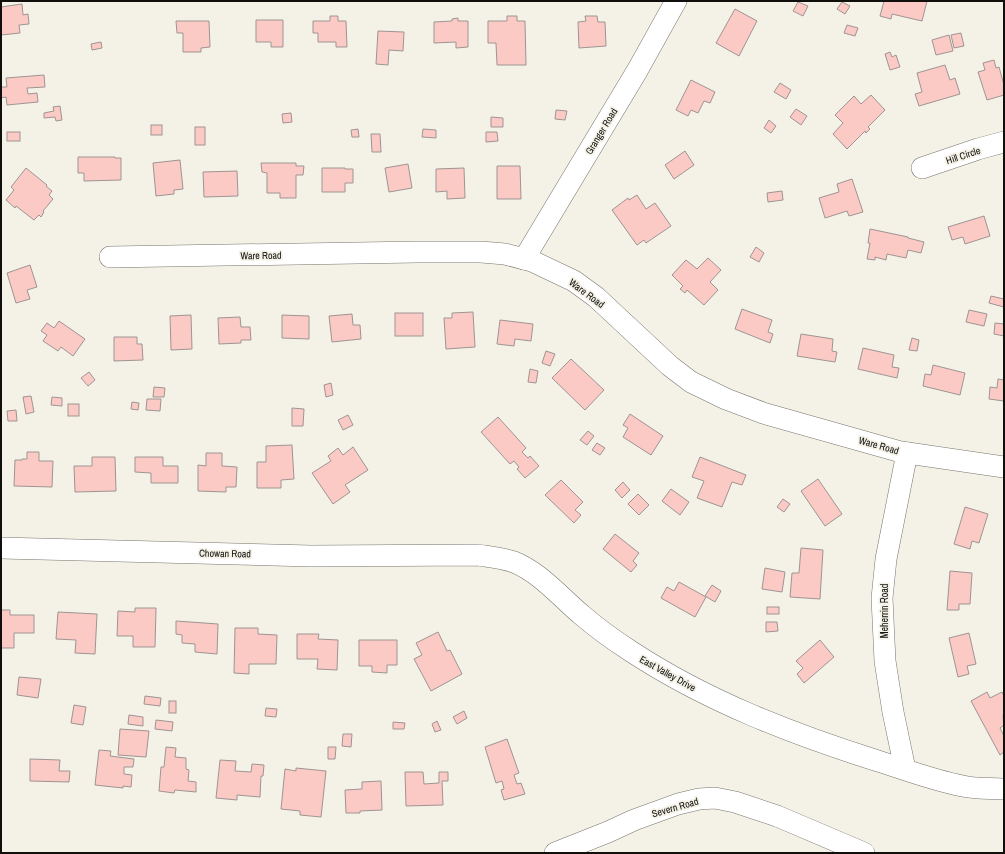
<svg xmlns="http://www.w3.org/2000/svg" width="1005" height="854" font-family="'Archivo Narrow',sans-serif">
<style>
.building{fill:#fbcac5;stroke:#9f9493}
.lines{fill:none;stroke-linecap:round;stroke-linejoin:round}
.street-casing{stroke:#77756c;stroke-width:22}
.street{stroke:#fff;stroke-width:21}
.labels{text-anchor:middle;stroke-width:3.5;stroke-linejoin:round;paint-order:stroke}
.street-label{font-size:10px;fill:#100f0c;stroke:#f4f1e7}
</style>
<rect width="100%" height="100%" fill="#f4f1e7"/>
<g class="building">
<path d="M884,1h43l-5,20 -30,-7 -1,5 -11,-3z"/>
<path d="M798,2l10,4 -5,10 -10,-5z"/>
<path d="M842,2l8,4 -5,8 -8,-5z"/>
<path d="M22,4l1,11 5,-1 1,10 -10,1 1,8 -19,2v-28z"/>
<path d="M735,9l22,12 -18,35 -23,-13z"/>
<path d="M330,16h8v5h8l1,26h-11v-5h-18v-9h-5v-12h17z"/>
<path d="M507,16h10v5h8l1,44h-29l-1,-22h-8v-22h19z"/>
<path d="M585,16h12l1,6h7l1,24 -27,2 -1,-26 8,-1z"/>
<path d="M458,18v3h10v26l-12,1v-6l-22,1v-21l18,-1v-2z"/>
<path d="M256,20h27v27h-12v-5h-15z"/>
<path d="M176,21h33l1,26 -9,1v4h-18v-19h-6z"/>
<path d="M847,25l11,3 -3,8 -11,-3z"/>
<path d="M378,31l26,1 -1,19 -14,-1 -1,15 -12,-1z"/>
<path d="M961,33l3,13 -10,2 -3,-13z"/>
<path d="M949,35l4,16 -17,4 -4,-15z"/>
<path d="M101,42l1,6 -10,2 -1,-6z"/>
<path d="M890,52l2,5 4,-2 4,12 -10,3 -5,-16z"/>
<path d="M994,60l2,8 3,-1 5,18v10l-17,5 -9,-28 7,-2 -2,-7z"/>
<path d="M945,65l5,15 5,-2 5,16 -41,12 -4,-12 7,-2 -5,-19z"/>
<path d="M44,75l1,12 -18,1 1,6 9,-1 1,9 -31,3 -1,-8 -5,1v-11h6l-1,-9z"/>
<path d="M691,80l24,12 -5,11 -6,-2 -6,12 -7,-3 -3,6 -12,-6z"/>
<path d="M780,83l11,7 -5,9 -12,-7z"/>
<path d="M871,95l14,15 -17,17 2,2 -4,4 -1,-2 -18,18 -14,-15 10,-11 -8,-8 19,-19 7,8z"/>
<path d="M60,106l2,14 -6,1 -1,-4 -11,1v-5l10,-2 -1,-4z"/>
<path d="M796,109l11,7 -6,9 -11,-8z"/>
<path d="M556,110l11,1 -2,9 -10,-1z"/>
<path d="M291,113l1,9 -9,1 -1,-9z"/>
<path d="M491,117l12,1v9h-12z"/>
<path d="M769,120l7,6 -5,7 -7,-5z"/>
<rect x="151" y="125" width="11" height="10"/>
<rect x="195" y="127" width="10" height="18"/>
<path d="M358,129l1,8h-7l-1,-7z"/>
<path d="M423,129l13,1v8l-14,-1z"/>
<rect x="7" y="132" width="13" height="9"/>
<path d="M486,132h11l1,9 -12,1z"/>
<path d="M371,134h9l1,18h-9z"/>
<path d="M685,151l9,14 -20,14 -9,-14z"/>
<path d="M78,157h37v1h6v22l-37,1v-8h-6z"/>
<path d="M180,160l3,29 -9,1v4l-18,2 -3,-33z"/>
<path d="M261,163h35v3h8l-1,9h-7v23h-16v-5h-13v-20l-5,-1z"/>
<path d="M408,164l4,24 -23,4 -4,-24z"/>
<path d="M497,166h23l1,33h-24z"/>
<path d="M26,168l21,17 -1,1 6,5 -3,4 4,4 -10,12 1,1 -3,5 -2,-2 -5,5 -18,-14 -1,2 -9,-8 8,-10 -3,-3z"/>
<path d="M322,168h23v1h8v14h-8v9h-23z"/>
<path d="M464,168l1,30 -18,1v-8l-11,1v-23z"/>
<path d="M237,171l1,25 -34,1 -1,-25z"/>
<path d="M852,179l11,33 -14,4 -2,-5 -22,7 -6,-20 20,-6 -2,-8z"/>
<path d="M782,191l1,9 -15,2 -1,-9z"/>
<path d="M637,195l9,14 9,-6 16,23 -25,17 -2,-3 -7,5 -25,-35 16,-12 1,2z"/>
<path d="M984,216l6,20 -25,8 -2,-7 -11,3 -4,-13z"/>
<path d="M870,229l38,8v1l16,4 -3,11 -13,-3 -2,8 -19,-4 -1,6 -11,-3v3l-8,-1 3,-16h-2z"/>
<path d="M756,247l8,6 -5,9 -9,-5z"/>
<path d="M708,258l13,12 -11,12 8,8 -14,15 -17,-15 -2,3 -5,-4 3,-3 -11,-11 14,-15 11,9z"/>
<path d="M30,265l7,22 -10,3 3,9 -14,4 -9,-30z"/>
<path d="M991,296l13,3v8l-15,-4z"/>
<path d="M742,309l30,11 -4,12 5,2 -3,9 -35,-14z"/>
<path d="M969,310l18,4 -3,12 -18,-4z"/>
<path d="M473,312l2,35 -29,2 -2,-31h8v-5z"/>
<rect x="395" y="313" width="28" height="23"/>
<path d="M352,314l1,11h7l1,14 -29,3 -3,-26z"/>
<path d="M191,315l1,34 -21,1 -1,-34z"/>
<path d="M282,315l27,1v23l-27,-1z"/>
<path d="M240,317l1,10h9l1,13h-10v3l-22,1 -1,-26z"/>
<path d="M500,320l33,4 -2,17 -16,-2 -1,7 -17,-2z"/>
<path d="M59,321l26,18 -12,17 -12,-9 -3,4 -15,-10 4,-6 -6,-4 6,-8 7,5z"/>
<path d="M995,323l9,1v12l-10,-2z"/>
<path d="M801,334l32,5 -1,12 5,1 -2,10 -38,-6z"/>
<path d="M114,337h23v7h5l1,16 -29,1z"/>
<path d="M912,338l7,2 -2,11 -8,-1z"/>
<path d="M863,348l31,7 -2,12 7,1 -2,10 -39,-9z"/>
<path d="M546,351l9,3 -5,12 -8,-3z"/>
<path d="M571,359l33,31 -19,20 -33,-32z"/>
<path d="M933,365l32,8 -5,22 -37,-9 2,-12 6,1z"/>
<path d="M530,369l8,2 -2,12 -8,-1z"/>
<path d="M89,372l6,8 -7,6 -7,-8z"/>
<path d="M998,379l6,1v21l-15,-2 1,-12 7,1z"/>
<path d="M331,383l2,12 -7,2 -2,-12z"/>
<path d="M154,387l11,1 -1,9h-11z"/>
<path d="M31,396l3,16 -8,2 -3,-17z"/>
<path d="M52,397l10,1v8l-11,-1z"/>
<path d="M147,399h14l-1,12 -14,-1z"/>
<path d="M132,402l7,1 -1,7 -7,-1z"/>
<rect x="68" y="404" width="11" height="12"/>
<path d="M292,408l12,1 -1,17h-11z"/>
<path d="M16,410l1,11h-9l-1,-10z"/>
<path d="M630,414l33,22 -12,19 -28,-18 5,-9 -5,-3z"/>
<path d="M348,415l5,10 -10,5 -5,-10z"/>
<path d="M498,417l28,31 -4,4 6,6 2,-2 9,10 -14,12 -8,-9 2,-2 -5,-6 -4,3 -29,-32z"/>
<path d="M588,431l6,5 -7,9 -7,-5z"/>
<path d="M597,443l8,5 -5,7 -8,-5z"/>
<path d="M292,445l2,34 -13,1v8h-24v-26h9v-16z"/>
<path d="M353,447l15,23 -23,15 5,7 -17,12 -21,-31 19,-12 -3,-5 10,-8 5,7z"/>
<path d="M27,452h12v9h14l-1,26 -38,-1 1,-26h7v-1h5z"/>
<path d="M206,453h16v13l15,1 -1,20h-10v5l-28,-1v-26l8,1z"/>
<path d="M92,457h23l1,34 -41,1 -1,-26h18z"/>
<path d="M135,457h28v9h15v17h-27v-10l-16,-1z"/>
<path d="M700,457l46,18 -4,10 -10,-3 -10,25 -25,-9 7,-17 -12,-4z"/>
<path d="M818,479l24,35 -17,12 -24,-35z"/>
<path d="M561,480l22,22 -8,8 6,5 -7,8 -29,-28z"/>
<path d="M623,482l7,8 -8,8 -7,-8z"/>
<path d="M671,489l18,13 -9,13 -18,-14z"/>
<path d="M638,494l11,11 -10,10 -11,-11z"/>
<path d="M783,499l7,5 -6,8 -7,-5z"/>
<path d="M965,507l23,7 -9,29 -7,-2 -2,8 -16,-5z"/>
<path d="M615,534l24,19 -6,8 4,4 -6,7 -28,-23z"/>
<path d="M801,548l22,2 -3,49 -30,-2 2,-24h7z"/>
<path d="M765,568l20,4 -3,20 -20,-3z"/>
<path d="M950,571l22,2 -2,31h-11v6h-12z"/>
<path d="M679,582l27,15 -11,20 -34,-19 6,-11 7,4z"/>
<path d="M712,585l9,6 -6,11 -10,-6z"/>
<rect x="767" y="607" width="12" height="7"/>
<path d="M135,608h21l-1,39h-22v-11h-16l1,-25 17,1z"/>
<path d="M1,610h9v5h24v18h-20v15h-13z"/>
<path d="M58,612l39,2 -2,40 -20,-1 1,-13 -20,-1z"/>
<path d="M176,621l42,3 -1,30 -22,-2v-8l-13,-1v-8l-6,-1z"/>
<path d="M766,622h11l1,9 -12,1z"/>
<path d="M235,628h23v6l19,1 -1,29h-27v10l-15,-1z"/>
<path d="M438,632l9,19 3,-1 12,24 -31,17 -17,-32 8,-4 -6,-12z"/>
<path d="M969,633l7,31 -9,2 2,8 -11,3 -9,-39z"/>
<path d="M297,634h22l-1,5 20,1 -1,30 -20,-1 1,-10h-21z"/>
<path d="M359,640h38v25h-10v8l-15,-1v-6h-13z"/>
<path d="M820,640l14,17 -30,26 -7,-9 6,-6 -7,-7z"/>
<path d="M19,677l22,2 -3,19 -21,-3z"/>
<path d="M987,692l3,6 12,-6 2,4v19h-1l1,10 -4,3 4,8v16l-4,3 -29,-54z"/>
<path d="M145,696l16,2 -1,8 -16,-2z"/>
<rect x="169" y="701" width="7" height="12"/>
<path d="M74,705l12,2 -3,18 -12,-2z"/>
<path d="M266,708l11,1 -1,8 -11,-1z"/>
<path d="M464,711l3,7 -10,6 -4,-7z"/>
<path d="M129,715l14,2v9l-15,-2z"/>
<path d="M156,720l17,2 -1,9 -17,-2z"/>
<path d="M437,721l4,9 -6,2 -3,-8z"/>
<path d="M393,722l12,1 -1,6h-11z"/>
<path d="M120,729l29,2 -3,26 -28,-2z"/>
<path d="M343,734h9l-1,13 -9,-1z"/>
<path d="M507,739l12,34 -5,2 3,9 4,-1 4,11 -21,6 -3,-10 3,-1 -2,-8 -6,2 -11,-36z"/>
<path d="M166,747l10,1 -1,9 11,1v11l3,1 -1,11 8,1v10l-21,-2 -1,3 -15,-2 2,-24h3z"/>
<path d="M328,747h8l-1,12h-7z"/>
<path d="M99,750l12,1 -1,5 24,3 -1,8h-9v7l8,1 -1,12 -8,-1v2l-28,-3z"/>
<path d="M30,759l30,1 -1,11h11l-1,11 -39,-1z"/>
<path d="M220,760l16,1 -1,10 16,1 1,-8 12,1 -1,11h-2l-1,21 -23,-2v5l-21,-2z"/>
<path d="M296,768l30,3 -5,46 -21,-2v-4l-19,-2 4,-40 11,2z"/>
<path d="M405,772h18l1,12 15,-1v-11h9v9h-6l1,24 -37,1z"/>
<path d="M381,781l1,29 -22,1v2h-14l-1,-23 17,-1v-7z"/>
</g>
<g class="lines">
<g class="street-casing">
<g id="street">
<path d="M922,168l56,-19 26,-7"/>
<path d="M110,257l307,-5h64l24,2 27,7 42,20 22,16 74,69 21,16 35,17 37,14 138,39 103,15"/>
<path d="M524,259l113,-188 39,-70"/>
<path d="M1,548l310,8 167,-1c13,2 24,3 36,7 27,11 47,36 69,54 15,13 32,25 49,36 75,49 160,82 246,109 29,9 59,21 90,26 11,2 24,1 36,2"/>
<path d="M905,769l-12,-57 -8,-51 -3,-63 4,-39 21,-106"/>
<path d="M555,853l53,-21 26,-12 44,-16 21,-5 16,-1 20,4 42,14 87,37"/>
</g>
</g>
<use href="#street" class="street"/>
</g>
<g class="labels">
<g class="street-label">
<text transform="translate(601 131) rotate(-59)" y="4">Granger Road</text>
<text transform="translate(963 155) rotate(-18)" y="4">Hill Circle</text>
<text transform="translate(261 255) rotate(-1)" y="4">Ware Road</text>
<text transform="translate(587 293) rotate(37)" y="4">Ware Road</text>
<text transform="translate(879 445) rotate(16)" y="4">Ware Road</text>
<text transform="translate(225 553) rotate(1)" y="4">Chowan Road</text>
<text transform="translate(884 611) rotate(-90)" y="4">Meherrin Road</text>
<text transform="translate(668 673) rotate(29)" y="4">East Valley Drive</text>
<text transform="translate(675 807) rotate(-16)" y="4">Severn Road</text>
</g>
</g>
<rect width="1005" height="854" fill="none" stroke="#100f0c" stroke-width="4"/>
</svg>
